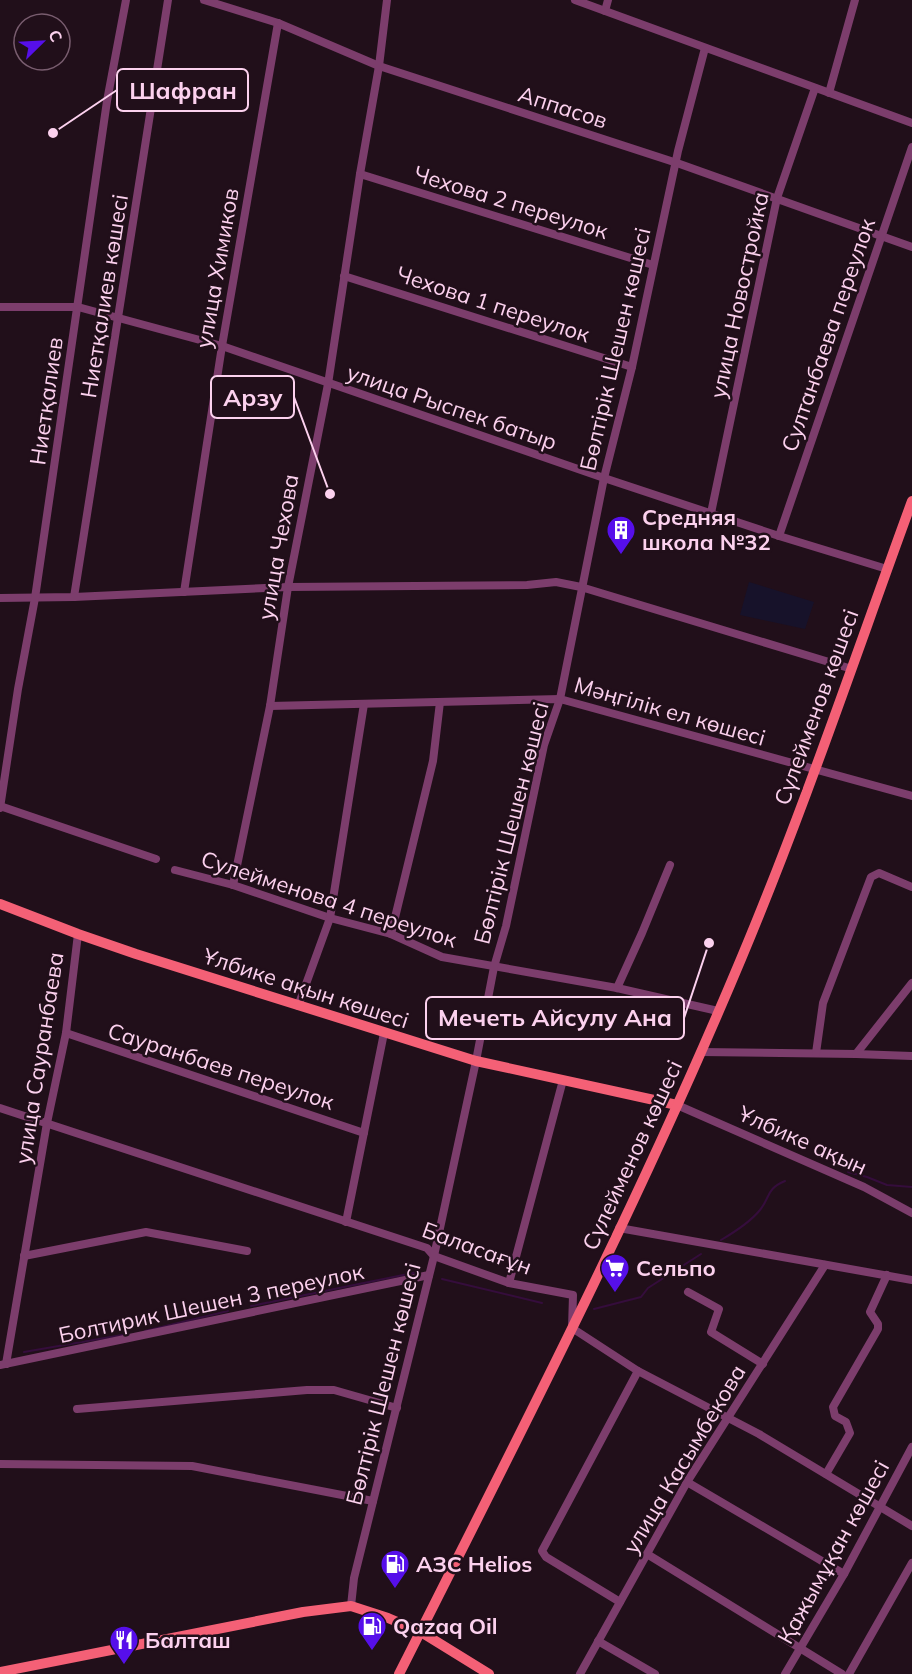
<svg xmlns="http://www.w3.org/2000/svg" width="912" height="1674" font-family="Mulish,sans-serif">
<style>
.green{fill:#17122a}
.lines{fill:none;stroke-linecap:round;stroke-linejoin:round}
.stream{stroke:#350d3c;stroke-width:2}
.minor{stroke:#7c3d6c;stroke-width:8}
.major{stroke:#f46076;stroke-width:10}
.labels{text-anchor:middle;stroke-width:5;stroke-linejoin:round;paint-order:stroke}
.street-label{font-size:22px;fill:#fcd1ee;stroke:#210f1a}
.poi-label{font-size:22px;font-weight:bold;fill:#fcd1ee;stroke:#210f1a;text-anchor:start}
.leader{fill:none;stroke:#fcd1ee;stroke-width:2}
.callout-dot{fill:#fcd1ee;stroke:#210f1a;stroke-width:2}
.callout{fill:#210f1a;stroke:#fcd1ee;stroke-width:2}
.callout-label{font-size:24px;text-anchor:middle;font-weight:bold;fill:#fcd1ee}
</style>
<rect width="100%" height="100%" fill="#210f1a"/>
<path class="green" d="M749,582l65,20 -9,27 -65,-14z"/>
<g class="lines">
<g class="stream">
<path d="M848,1172l19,5 20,8 25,2"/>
<path d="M721,1240c12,-7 30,-19 39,-30 11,-14 6,-21 25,-29"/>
<path d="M442,1279l100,24"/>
<path d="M251,1306l167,-34"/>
<path d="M594,1309l47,-12 7,-9 53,-34"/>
<path d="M145,1331l83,-20"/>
<path d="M24,1352l104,-18"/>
</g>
<g class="minor">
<path d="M204,0l74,23 101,43 298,97 235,84"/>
<path d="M575,0l337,123"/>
<path d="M605,11l3,-11"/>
<path d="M829,93l26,-93"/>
<path d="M360,174l293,91"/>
<path d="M344,276l288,91"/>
<path d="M0,307h78l144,39 382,132 175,58 108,33"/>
<path d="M711,513l66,-315 38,-110"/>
<path d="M779,536l133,-389"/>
<path d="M184,592l38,-246 56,-323"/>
<path d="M74,597l94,-597"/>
<path d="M0,598l74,-1 214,-10 239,-2 29,-3 25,5 271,82"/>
<path d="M270,706l290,-7 352,97"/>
<path d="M0,806l156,53"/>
<path d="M0,808l18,-119 17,-91 72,-497 19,-101"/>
<path d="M175,870l58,15 97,33 61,16 51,23 175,31 101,23"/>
<path d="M233,885l37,-179 18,-119 40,-203 32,-210 19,-108 8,-66"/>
<path d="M391,934l42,-173 7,-59"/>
<path d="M617,988l25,-55 28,-68"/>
<path d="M298,1006l32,-88 34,-214"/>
<path d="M66,1033l298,100"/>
<path d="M701,1052l155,2 56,-71"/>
<path d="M816,1053l7,-50 48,-126 8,-4 33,14"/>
<path d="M856,1054l56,2"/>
<path d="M677,1105l187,82 48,26"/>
<path d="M0,1108l427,140 7,8 75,27 64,12 -1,33 66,43 121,63 153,92"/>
<path d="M346,1222l38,-189"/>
<path d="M619,1228l293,52"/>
<path d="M24,1256l122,-24 101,19"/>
<path d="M509,1283l54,-203"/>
<path d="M688,1292l31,17 -8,23 52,32"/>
<path d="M6,1364l41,-241 19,-90 12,-99"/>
<path d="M0,1365l429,-90"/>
<path d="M77,1409l230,-19h27l63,18"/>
<path d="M0,1464l192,2 181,35"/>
<path d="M826,1474l24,-41 -4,-11 -11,-6 -2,-9 45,-78v-5l-8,-12 17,-37"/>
<path d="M687,1482l157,92"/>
<path d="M647,1554l195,120"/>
<path d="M620,1602l-74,-45 -4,-6 96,-180"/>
<path d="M351,1606l3,-28 80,-322 42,-195 18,-94 12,-41 38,-181 16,-46 44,-221 28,-111 46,-216 27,-103"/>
<path d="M598,1641l57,33"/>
<path d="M580,1674l107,-192 138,-217"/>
<path d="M785,1674l59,-100 68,-127"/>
<path d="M849,1674l63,-111"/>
</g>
<g class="major">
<path d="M0,904l78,30 58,20 340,107 201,44"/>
<path d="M0,1672l303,-60 48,-6 37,12 33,14 68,42"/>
<path d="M399,1674c119,-236 240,-471 342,-715 63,-150 115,-305 171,-458"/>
</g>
</g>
<defs>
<g id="building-pin" transform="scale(1.5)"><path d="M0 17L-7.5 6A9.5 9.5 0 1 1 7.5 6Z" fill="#560fea" stroke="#210f1a"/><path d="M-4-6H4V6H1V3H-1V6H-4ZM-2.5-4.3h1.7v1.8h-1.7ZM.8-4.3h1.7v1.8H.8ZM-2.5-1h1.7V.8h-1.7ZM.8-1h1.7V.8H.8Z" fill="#fff"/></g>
<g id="supermarket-pin" transform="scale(1.5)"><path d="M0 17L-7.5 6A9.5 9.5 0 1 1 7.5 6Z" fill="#560fea" stroke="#210f1a"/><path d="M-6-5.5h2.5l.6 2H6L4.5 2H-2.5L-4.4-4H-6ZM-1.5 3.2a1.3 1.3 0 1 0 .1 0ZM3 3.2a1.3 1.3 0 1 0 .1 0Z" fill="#fff"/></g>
<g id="fuel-pin" transform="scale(1.5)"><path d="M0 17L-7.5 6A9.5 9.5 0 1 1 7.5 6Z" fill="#560fea" stroke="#210f1a"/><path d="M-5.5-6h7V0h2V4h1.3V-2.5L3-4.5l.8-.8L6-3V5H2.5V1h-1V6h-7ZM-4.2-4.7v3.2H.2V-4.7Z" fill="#fff"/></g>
<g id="restaurant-pin" transform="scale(1.5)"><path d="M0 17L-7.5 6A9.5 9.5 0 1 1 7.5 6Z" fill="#560fea" stroke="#210f1a"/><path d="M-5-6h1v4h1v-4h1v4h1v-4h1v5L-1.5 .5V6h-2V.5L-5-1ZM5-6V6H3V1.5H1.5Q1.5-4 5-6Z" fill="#fff"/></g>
</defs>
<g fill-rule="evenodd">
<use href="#building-pin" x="621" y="530"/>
<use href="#supermarket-pin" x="615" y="1268"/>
<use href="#fuel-pin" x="395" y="1564"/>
<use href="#fuel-pin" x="372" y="1626"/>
<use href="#restaurant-pin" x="124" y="1640"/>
</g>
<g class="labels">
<g class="street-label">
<text transform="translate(563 107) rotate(18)" y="8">Аппасов</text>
<text transform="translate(511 202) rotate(17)" y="8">Чехова 2 переулок</text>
<text transform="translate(217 268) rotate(-80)" y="8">улица Химиков</text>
<text transform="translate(739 295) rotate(-78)" y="8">улица Новостройка</text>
<text transform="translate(104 296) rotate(-81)" y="8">Ниетқалиев көшесі</text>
<text transform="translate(493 304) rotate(18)" y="8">Чехова 1 переулок</text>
<text transform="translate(828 335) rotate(-71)" y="8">Султанбаева переулок</text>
<text transform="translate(615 349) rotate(-77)" y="8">Бөлтірік Шешен көшесі</text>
<text transform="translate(46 401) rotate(-82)" y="8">Ниетқалиев</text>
<text transform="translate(452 407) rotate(19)" y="8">улица Рыспек батыр</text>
<text transform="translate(278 547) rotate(-80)" y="8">улица Чехова</text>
<text transform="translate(816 707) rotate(-70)" y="8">Сүлейменов көшесі</text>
<text transform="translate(670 711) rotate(16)" y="8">Мәңгілік ел көшесі</text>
<text transform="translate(511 823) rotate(-76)" y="8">Бөлтірік Шешен көшесі</text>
<text transform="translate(329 899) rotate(18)" y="8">Сулейменова 4 переулок</text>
<text transform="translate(306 988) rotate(18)" y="8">Ұлбике ақын көшесі</text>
<text transform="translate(39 1058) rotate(-81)" y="8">улица Сауранбаева</text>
<text transform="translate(221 1066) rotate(18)" y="8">Сауранбаев переулок</text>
<text transform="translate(803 1140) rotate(24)" y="8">Ұлбике ақын</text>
<text transform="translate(632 1155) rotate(-65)" y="8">Сүлейменов көшесі</text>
<text transform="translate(477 1248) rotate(20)" y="8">Баласағұн</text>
<text transform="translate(211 1303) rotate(-12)" y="8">Болтирик Шешен 3 переулок</text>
<text transform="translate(383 1384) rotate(-76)" y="8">Бөлтірік Шешен көшесі</text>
<text transform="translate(684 1459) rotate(-59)" y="8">улица Касымбекова</text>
<text transform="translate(833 1552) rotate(-61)" y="8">Қажымұқан көшесі</text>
</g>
<g class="poi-label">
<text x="642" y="525">Средняя<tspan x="642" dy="25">школа №32</tspan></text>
<text x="636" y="1276">Сельпо</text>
<text x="416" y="1572">АЗС Helios</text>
<text x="393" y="1634">Qazaq Oil</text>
<text x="145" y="1648">Балташ</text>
</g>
</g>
<path class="leader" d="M53 133L117 90M330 494L294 397M709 943L684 1018"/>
<g class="callout-dot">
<circle cx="53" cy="133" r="6"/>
<circle cx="330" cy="494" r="6"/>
<circle cx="709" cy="943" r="6"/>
</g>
<g class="callout">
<rect x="117" y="69" width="131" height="42" rx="6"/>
<rect x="211" y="376" width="83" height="42" rx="6"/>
<rect x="426" y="997" width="258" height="42" rx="6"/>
</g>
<g class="callout-label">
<text x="183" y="99">Шафран</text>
<text x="253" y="406">Арзу</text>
<text x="555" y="1026">Мечеть Айсулу Ана</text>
</g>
<g transform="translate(42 42) rotate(66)"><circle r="28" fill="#210f1a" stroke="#795d6f" stroke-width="1.5"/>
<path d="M0-4.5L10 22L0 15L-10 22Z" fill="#560fea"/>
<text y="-9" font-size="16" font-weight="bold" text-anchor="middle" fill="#fcd1ee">С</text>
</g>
</svg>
